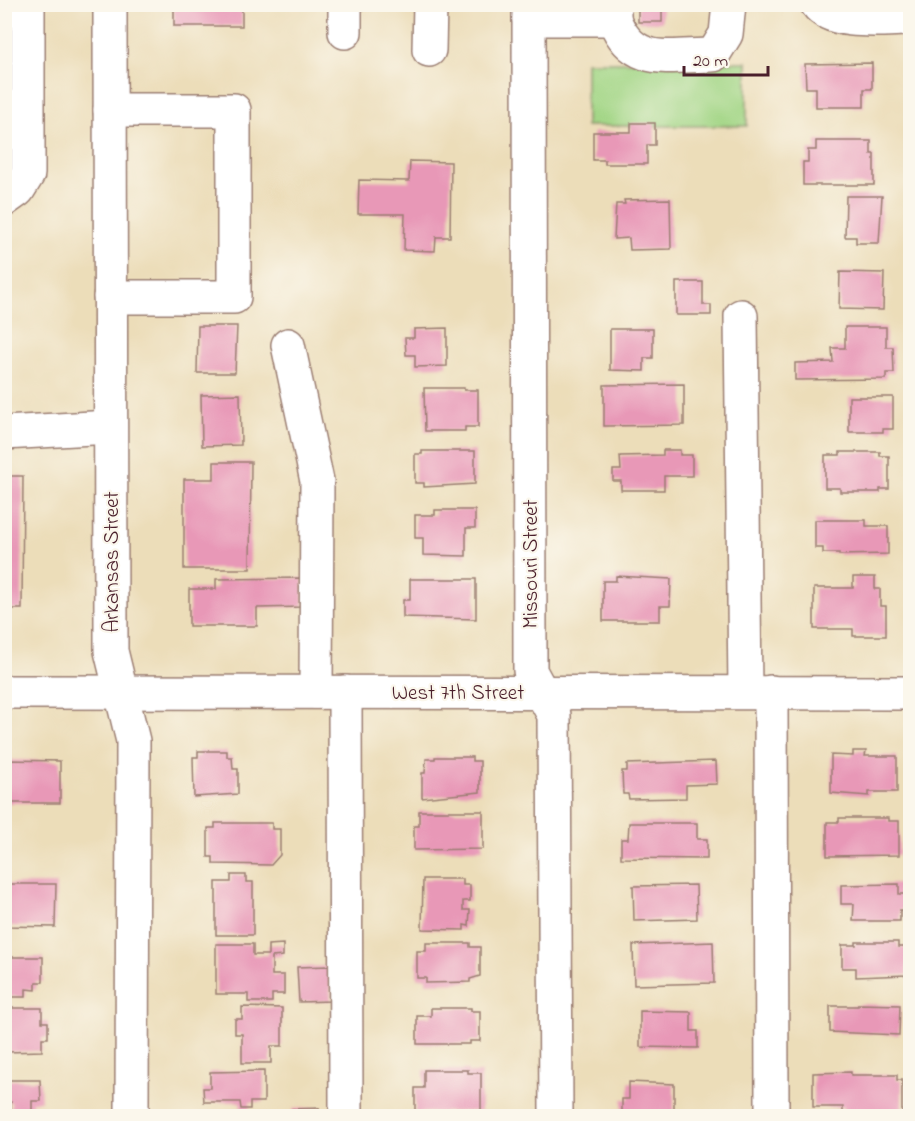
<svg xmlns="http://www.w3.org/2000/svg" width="915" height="1121" font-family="'Indie Flower',sans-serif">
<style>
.green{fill:#a3d686;stroke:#767a58;stroke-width:1.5}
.building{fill:#e898b7}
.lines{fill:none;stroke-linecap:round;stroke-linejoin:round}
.minor-casing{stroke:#9b7e72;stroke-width:36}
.minor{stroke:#fff;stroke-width:33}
.labels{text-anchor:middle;stroke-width:4.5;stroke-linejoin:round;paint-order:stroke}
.street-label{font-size:21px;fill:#4a1f2b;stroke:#fbf7ec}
</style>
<rect width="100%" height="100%" fill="#fbf7ec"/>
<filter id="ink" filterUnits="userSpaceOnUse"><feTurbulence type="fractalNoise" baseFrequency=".0167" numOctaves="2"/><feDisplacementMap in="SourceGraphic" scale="12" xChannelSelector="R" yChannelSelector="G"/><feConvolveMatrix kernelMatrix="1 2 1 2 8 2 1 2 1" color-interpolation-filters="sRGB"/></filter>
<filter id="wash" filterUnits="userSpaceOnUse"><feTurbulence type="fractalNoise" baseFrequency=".008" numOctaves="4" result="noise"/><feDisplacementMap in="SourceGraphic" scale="24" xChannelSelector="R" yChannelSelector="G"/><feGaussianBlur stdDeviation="1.35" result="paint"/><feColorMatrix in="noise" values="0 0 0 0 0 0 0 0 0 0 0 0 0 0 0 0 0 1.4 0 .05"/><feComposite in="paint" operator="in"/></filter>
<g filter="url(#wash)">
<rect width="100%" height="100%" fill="#ecddb9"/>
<rect class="green" x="586" y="62" width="161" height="64"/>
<g id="blocks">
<g class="building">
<rect x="174" y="4" width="68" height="22"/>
<path d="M5,5h20v7h-15v79h-5z"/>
<rect x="638" y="5" width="24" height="17"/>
<path d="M872,63v26h-8v18h-48v-19h-10l-1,-24z"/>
<path d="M631,123h24v22h-8v19h-42v-4h-12v-28h38z"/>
<path d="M816,141h55v13h3v31h-71v-23h5v-12h8z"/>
<path d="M410,161l41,1 -1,75h-14l-1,14 -31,-1 1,-36h-47l1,-34 50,1z"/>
<path d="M846,196h36l-3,47h-23v-6h-11z"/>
<path d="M670,199l1,50 -41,1 -1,-12 -15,1 2,-35h9l-1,-4z"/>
<path d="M840,272l44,1 -1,37 -44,-1z"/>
<path d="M676,282h27v23h8v10h-35z"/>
<path d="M198,326h39l-2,47h-38z"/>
<path d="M845,327h41v20h7l1,26h-8v6l-91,1v-17l38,-1 -1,-14h13z"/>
<path d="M447,328v38l-32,1v-12h-9l-1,-17h9v-9z"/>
<path d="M610,329h43v29h-9v13l-34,-1z"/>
<path d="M684,384v41l-80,1v-41z"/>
<path d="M424,388h40v2h14v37h-13v4h-40z"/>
<path d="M240,394l1,51 -39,1 -1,-51z"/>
<path d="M849,397h44v32h-10v3h-34z"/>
<path d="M663,450h17v5h12v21h-28v14h-43v-9h-8v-11h8l-1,-14 43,-1z"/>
<path d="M422,451h53v33l-51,3v-4h-9v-29h7z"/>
<path d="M840,452h40v4h9v33h-9v3h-40v-4h-15v-33h15z"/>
<path d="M214,462h37l-1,107h-66v-90h30z"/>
<path d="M4,476h19l-1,133h-18z"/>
<path d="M435,510h40v18h-9v28l-43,-1v-17h-8v-23h20z"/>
<path d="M815,520h51v6h22v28l-49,1v-2h-16v-5h-8z"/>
<path d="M616,576l55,3 -1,27h-10v15h-57v-40h13z"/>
<path d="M853,577h22v12h5v17h6v30h-33v-7h-39v-41h39z"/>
<path d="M303,578v29l-46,1v18h-68v-37h27v-10z"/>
<path d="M410,579h66v40l-73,-2v-17h7z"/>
<path d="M198,751h29v6h5l1,12h5v25l-44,3 -1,-40h5z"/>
<path d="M853,751h13l-1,5h32v36h-28v4l-38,-3v-38l22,1z"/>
<path d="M435,757h37v4h8v31l-58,6v-25h3l1,-14h9z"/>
<path d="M6,760l54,1v42h-54z"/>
<path d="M716,761l1,23 -31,1v13l-57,1 -1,-5h-5l-1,-23h5v-7z"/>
<path d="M419,811h64v38l-69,1v-24h5z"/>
<path d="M839,818h49v3h11v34l-72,1v-34h12z"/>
<path d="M215,823h57v6h8v26l-9,10 -58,-1v-7h-5v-29h7z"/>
<path d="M629,823h68v16h10v20l-86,-1v-19h7z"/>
<path d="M231,875h15v7h7v53h-37v-53h15z"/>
<path d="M423,879h40v6h7v16h-7v9h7l-1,16 -5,-1v5l-42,-1z"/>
<path d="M4,884h52l-1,43 -51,-1z"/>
<path d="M899,884v10h7l-1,16h-5v11h-47l1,-17h-13v-19z"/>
<path d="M696,885l1,34 -63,2 -1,-35z"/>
<path d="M713,942l1,41 -80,2 -1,-40z"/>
<path d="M856,942h42v5h9v28l-51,2v-9h-14v-23h14z"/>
<path d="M426,943h44v4h10v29l-10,3v3l-44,1v-5h-9v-27h9z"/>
<path d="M216,944h37v11h15v-10l15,-1v12l-11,1v18h12v19h-12v8h-24v-8h-32z"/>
<path d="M4,957h39v25h-7v8l-10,-1v8h-22z"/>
<path d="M330,966l1,35 -32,1 -2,-35z"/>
<path d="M858,1004l42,1 -1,30 -69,-3v-26h28z"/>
<path d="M242,1007l40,1v38h-11v17h-29v-29h-7v-15h7z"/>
<path d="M4,1008h38v14h6v16h-6v13l-35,1z"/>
<path d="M431,1008h40v3h9v30h-10v3h-53v-28h14z"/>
<path d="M640,1011l51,1v19h7v17l-58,-1z"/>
<path d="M424,1070h44v3h13v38l-66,2v-25h9z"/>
<path d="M264,1071v31h-14v7h-9l-1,-7h-36l-1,-14h7v-16z"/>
<path d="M851,1072v3h46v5h5v34h-5v2h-54v-9h-30v-34z"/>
<path d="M4,1080h36l1,21h-9v15h-21v-14h-7z"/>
<path d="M629,1082l45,2v32h-52v-17h7z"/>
<path d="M319,1108v8h-26l-1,-7z"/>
</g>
</g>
</g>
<g filter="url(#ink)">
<use href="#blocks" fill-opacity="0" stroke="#9b7e72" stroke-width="1.5"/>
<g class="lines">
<g class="minor-casing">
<g id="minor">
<path d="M110,4l1,647 22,90 -1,375"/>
<path d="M345,4v28"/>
<path d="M529,4l1,667 24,44 2,401"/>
<path d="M817,4c15,22 69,15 93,15"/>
<path d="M529,19h85v-15"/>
<path d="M614,19c19,49 55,36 99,36l13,-21 3,-30"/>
<path d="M429,50l1,-46"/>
<path d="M110,110h124v187h-124"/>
<path d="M4,200l14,-10 10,-16v-170"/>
<path d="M741,316l4,376"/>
<path d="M288,345l29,136 -1,211"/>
<path d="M4,433l106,-6"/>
<path d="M4,692l906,1"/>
<path d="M345,692l1,424"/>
<path d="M771,692l1,424"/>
</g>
</g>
<use href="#minor" class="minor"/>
</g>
</g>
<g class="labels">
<g class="street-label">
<text transform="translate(111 562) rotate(-90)" y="7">Arkansas Street</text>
<text transform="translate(530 564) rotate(-90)" y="7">Missouri Street</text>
<text x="458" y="699">West 7th Street</text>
</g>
</g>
<rect width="915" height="1121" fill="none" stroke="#fbf7ec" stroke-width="24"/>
<path d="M684 66v9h84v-9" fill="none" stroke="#4a1f2b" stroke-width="3"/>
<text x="693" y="66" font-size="18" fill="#4a1f2b" stroke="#fbf7ec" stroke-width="4.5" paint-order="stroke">20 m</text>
</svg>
